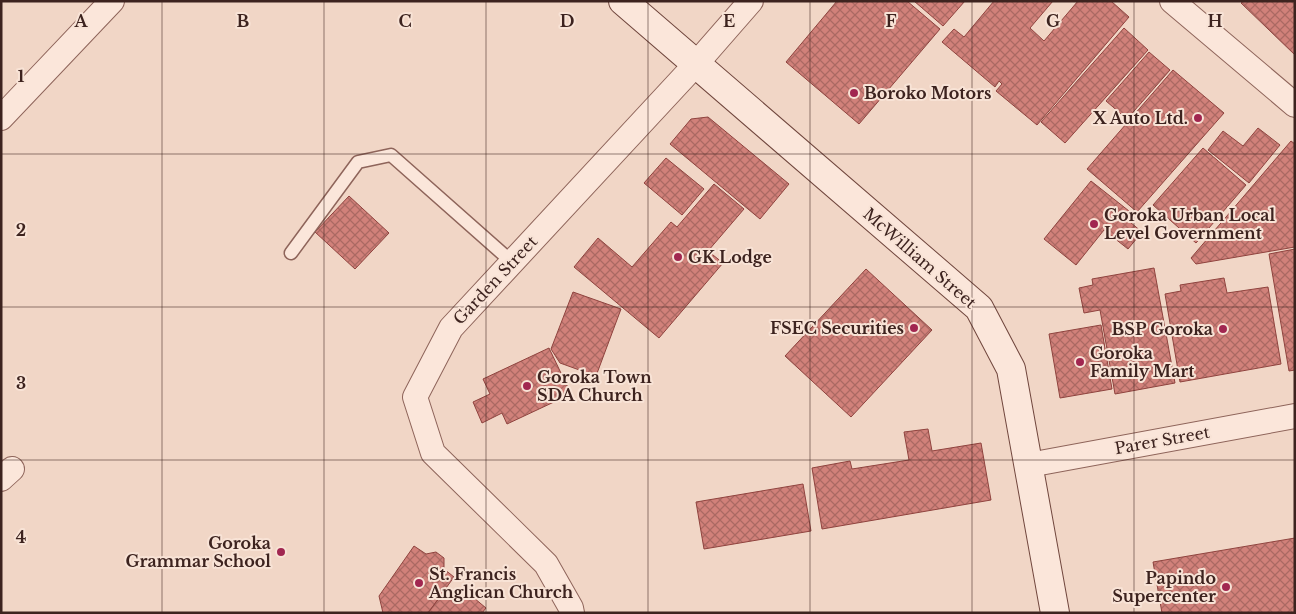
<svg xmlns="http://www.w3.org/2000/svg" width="1296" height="614" font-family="'Libre Baskerville',serif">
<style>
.building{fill:url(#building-cross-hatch);stroke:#8f433e}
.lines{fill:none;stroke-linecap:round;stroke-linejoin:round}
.lane-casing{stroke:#8e645a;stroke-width:15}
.street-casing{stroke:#8e645a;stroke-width:26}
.secondary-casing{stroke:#70463d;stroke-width:30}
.lane{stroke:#fbe6da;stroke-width:12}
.street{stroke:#fbe6da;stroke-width:24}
.secondary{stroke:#fbe6da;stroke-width:28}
.grid{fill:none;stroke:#3d231f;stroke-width:1;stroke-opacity:0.55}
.poi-dot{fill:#a12650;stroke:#f8e3d6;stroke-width:2}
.labels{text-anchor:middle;stroke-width:4;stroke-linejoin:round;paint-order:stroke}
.poi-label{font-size:16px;font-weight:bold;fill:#3d231f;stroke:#f8e3d6;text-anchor:start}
.street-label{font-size:16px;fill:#3d231f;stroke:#f8e3d6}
.grid-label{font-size:16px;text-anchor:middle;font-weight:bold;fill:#3d231f;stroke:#f8e3d6;stroke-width:4;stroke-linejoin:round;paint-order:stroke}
</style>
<defs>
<pattern id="building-cross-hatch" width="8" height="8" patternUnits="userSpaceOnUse" patternTransform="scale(1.25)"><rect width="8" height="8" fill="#d1817a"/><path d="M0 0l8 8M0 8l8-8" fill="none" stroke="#ab6963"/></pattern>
</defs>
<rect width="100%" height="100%" fill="#f1d6c6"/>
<g class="building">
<path d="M837,1h70l33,28 -81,95 -73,-62z"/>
<path d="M914,1h51l-22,25z"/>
<path d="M994,1h59l-23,27 14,13 34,-40h33l18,16 -92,108 -41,-34 6,-7 -3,-3 -4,6 -53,-45 12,-13 10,8z"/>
<path d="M1244,1h51v54l-54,-52z"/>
<path d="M1124,28l24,22 -83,93 -24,-21z"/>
<path d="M1149,52l21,18 -43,49 -21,-18z"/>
<path d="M1173,70l51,43 -87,99 -50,-43z"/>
<path d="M708,117l81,67 -29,35 -90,-75 21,-25z"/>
<path d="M1258,128l22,17 -31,38 -41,-33 15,-19 20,15z"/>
<path d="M1291,141l4,3v103l-99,17 -5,-6z"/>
<path d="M1203,148l43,37 -50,58 -43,-38z"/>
<path d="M666,158l38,31 -22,26 -38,-32z"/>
<path d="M1091,181l38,30 -5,6 18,15 -14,17 -24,-19 -28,35 -32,-26z"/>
<path d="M714,184l30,25 -36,42 15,12 -64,75 -85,-71 24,-29 34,29 39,-45 6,5z"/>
<path d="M349,196l40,37 -34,36 -40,-37z"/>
<path d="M1295,249v121l-6,1 -20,-117z"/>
<path d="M1154,268l21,115 -60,11 -15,-84 -16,3 -5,-25 14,-3 -1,-6z"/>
<path d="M866,269l66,61 -81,87 -66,-61z"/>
<path d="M1224,278l3,15 41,-6 13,77 -101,18 -15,-88 16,-3 -1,-6z"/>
<path d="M573,292l48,17 -25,67 -36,-13 -9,-14z"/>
<path d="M1101,325l11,64 -52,9 -11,-64z"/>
<path d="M549,348l22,46 -64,30 -5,-11 -20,10 -9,-21 17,-8 -7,-15z"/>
<path d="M928,429l4,22 49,-8 10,57 -169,29 -10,-61 38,-7 2,8 57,-9 -5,-28z"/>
<path d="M803,484l8,47 -107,18 -8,-47z"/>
<path d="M1295,538v75h-133l-9,-51z"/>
<path d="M414,546l12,8 10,-2 8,6v11l10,8 -26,36h-45l-4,-17z"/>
<path d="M446,589l16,12 6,-8 18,15 -4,5h-54z"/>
</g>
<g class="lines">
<g class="lane-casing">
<path id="lane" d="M291,253l67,-91 33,-7 121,107"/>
</g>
<g class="street-casing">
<g id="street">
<path d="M1172,1l123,104"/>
<path d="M1,118l111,-117"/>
<path d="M1029,465l266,-49"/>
<path d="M1,479l11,-10"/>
<path d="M572,613l-1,-5 -25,-44 -113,-111 -18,-56 36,-69 245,-264 55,-63"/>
</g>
</g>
<g class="secondary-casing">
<path id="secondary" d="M623,1l356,307 32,61 44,244"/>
</g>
<use href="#lane" class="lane"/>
<use href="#street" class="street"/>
<use href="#secondary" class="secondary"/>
</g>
<path class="grid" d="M162,1v612M324,1v612M486,1v612M648,1v612M810,1v612M972,1v612M1134,1v612M1,154h1294M1,307h1294M1,460h1294"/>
<g class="poi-dot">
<circle cx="854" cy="93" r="5"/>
<circle cx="1198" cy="118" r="5"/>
<circle cx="1094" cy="224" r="5"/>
<circle cx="678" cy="257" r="5"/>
<circle cx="914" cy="328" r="5"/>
<circle cx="1223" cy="329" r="5"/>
<circle cx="1080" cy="362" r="5"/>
<circle cx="527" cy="386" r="5"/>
<circle cx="281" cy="552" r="5"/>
<circle cx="419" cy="583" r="5"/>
<circle cx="1226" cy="587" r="5"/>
</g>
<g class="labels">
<g class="poi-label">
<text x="864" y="99">Boroko Motors</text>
<text x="1188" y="124" text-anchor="end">X Auto Ltd.</text>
<text x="1104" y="221">Goroka Urban Local<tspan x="1104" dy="18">Level Government</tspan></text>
<text x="688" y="263">GK Lodge</text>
<text x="904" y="334" text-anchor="end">FSEC Securities</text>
<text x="1213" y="335" text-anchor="end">BSP Goroka</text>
<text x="1090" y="359">Goroka<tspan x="1090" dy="18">Family Mart</tspan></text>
<text x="537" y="383">Goroka Town<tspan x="537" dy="18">SDA Church</tspan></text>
<text x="271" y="549" text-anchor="end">Goroka<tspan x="271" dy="18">Grammar School</tspan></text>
<text x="429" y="580">St. Francis<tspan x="429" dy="18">Anglican Church</tspan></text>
<text x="1216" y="584" text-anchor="end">Papindo<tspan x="1216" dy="18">Supercenter</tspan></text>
</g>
<g class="street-label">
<text transform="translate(920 258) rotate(41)" y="6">McWilliam Street</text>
<text transform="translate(495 280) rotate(-47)" y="6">Garden Street</text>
<text transform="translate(1162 440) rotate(-10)" y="6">Parer Street</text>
</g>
</g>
<g class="grid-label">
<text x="81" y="27">A</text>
<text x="243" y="27">B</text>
<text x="405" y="27">C</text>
<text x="567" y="27">D</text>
<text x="729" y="27">E</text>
<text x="891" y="27">F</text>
<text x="1053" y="27">G</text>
<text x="1215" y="27">H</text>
<text x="21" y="82">1</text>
<text x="21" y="236">2</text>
<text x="21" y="389">3</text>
<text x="21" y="543">4</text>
</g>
<rect width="1296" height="614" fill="none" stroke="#3d231f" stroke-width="5"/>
</svg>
